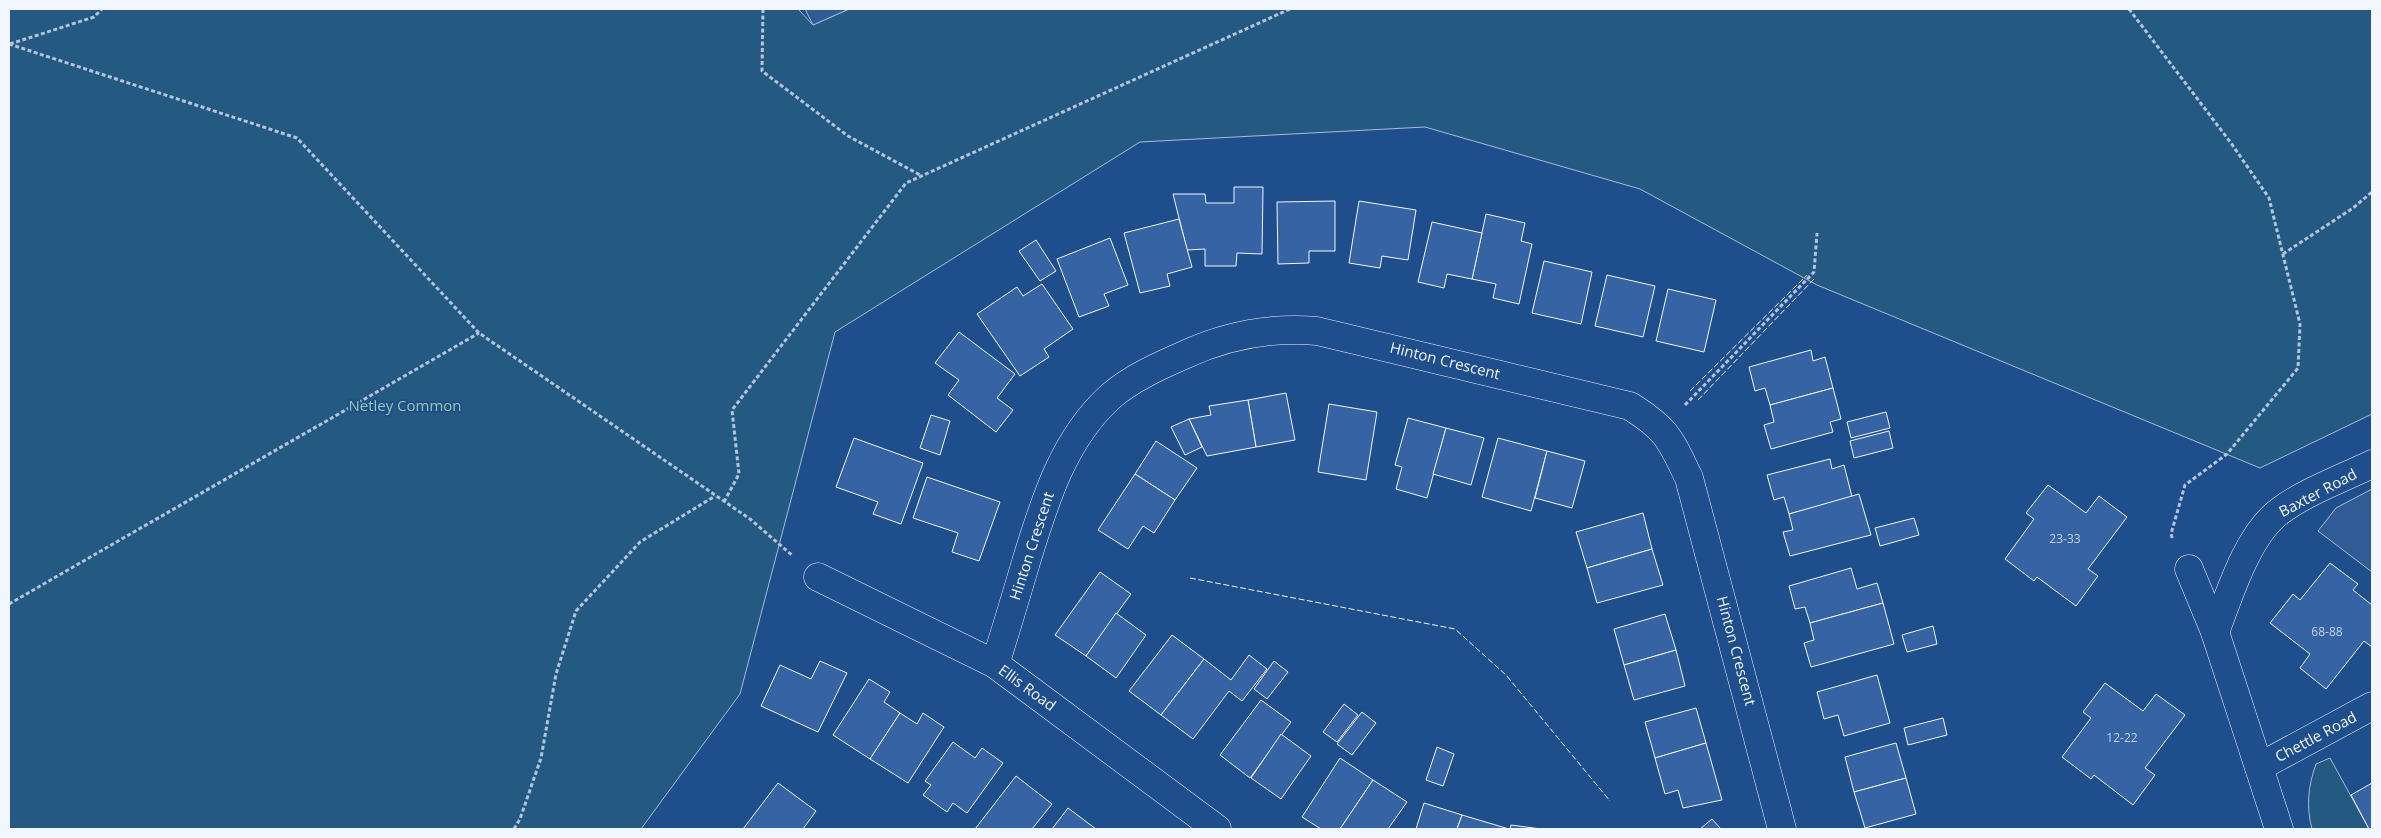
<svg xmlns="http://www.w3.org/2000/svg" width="2381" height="838" font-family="'Open Sans',sans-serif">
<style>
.green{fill:#245a82;stroke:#a8bbd7}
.parking{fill:#305b95;stroke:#a8bbd7}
.building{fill:#3563a3;stroke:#f2f6ff}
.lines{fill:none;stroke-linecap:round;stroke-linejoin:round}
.minor-casing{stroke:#f2f6ff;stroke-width:29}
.path{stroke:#b3c4dc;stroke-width:3;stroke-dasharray:4 2.5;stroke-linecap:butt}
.minor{stroke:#1f4e8c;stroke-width:28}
.fence{stroke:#f2f6ff;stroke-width:1;stroke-dasharray:6 2.5;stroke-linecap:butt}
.labels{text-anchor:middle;stroke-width:4;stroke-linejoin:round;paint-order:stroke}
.number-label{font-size:12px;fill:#c3d1e8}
.street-label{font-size:15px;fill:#f2f6ff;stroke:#1f4e8c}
.park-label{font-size:15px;fill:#97c8a6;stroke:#1f4e8c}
</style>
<rect width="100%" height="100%" fill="#1f4e8c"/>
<g class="green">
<path d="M9,9h789l15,16 36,-16h1523v405l-112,54 -443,-183 -177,-96 -215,-62 -285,15 -305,190 -95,362 -99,135h-632z"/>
<path d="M2330,758l39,71h-57c-6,-22 -4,-43 4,-65z"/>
</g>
<g class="parking">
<path d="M805,9h44l-36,16z"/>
<path d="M2372,489v83l-54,-41 18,-23z"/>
</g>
<g class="building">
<path d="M1234,187h29l-1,67 -25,-1 -1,13h-31v-17l-18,1 -14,-56h32l1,9h28z"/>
<path d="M1335,201v50h-26v12l-31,1 -1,-62z"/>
<path d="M1359,201l57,9 -8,50 -26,-4 -2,12 -31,-5z"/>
<path d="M1486,214l39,9 -4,18 11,3 -13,60 -26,-6 3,-14 -24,-5z"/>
<path d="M1179,219l13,48 -25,7 3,12 -30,7 -16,-60z"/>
<path d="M1432,222l50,11 -10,46 -25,-5 -3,14 -26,-6z"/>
<path d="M1110,238l18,47 -24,9 5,12 -30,11 -22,-58z"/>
<path d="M1036,240l20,31 -16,10 -21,-30z"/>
<path d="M1544,261l48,11 -11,52 -49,-11z"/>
<path d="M1607,275l48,11 -12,51 -48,-11z"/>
<path d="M1042,284l31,45 -29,20 5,8 -29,19 -43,-62 40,-27 6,9z"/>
<path d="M1668,289l48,11 -12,52 -48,-11z"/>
<path d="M959,332l56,42 -18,24 16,12 -17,22 -48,-37 11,-15 -24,-17z"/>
<path d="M1811,350l2,11 12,-4 8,31 -63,17 -5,-17 -10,3 -6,-24z"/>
<path d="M1833,388l8,31 -11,3 3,10 -62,17 -7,-24 10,-3 -4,-17z"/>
<path d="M1286,393l9,47 -39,7 -8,-47z"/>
<path d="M1248,400l8,47 -49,9 -18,-37 22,-4 -2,-9z"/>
<path d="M1329,404l48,8 -11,68 -48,-8z"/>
<path d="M1886,412l4,16 -39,10 -4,-16z"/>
<path d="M931,415l19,6 -10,34 -20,-7z"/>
<path d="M1408,418l38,10 -19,70 -31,-9 6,-22 -7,-2z"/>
<path d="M1189,419l13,28 -17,8 -14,-28z"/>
<path d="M1446,428l38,10 -13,47 -38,-11z"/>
<path d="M1889,431l4,17 -39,10 -4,-17z"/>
<path d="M854,438l69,25 -22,61 -28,-10 5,-12 -42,-15z"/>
<path d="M1498,438l49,13 -16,60 -49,-14z"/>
<path d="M1156,441l41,27 -22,32 -40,-26z"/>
<path d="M1547,451l38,10 -13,47 -37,-10z"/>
<path d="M1830,459l2,10 12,-4 8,32 -63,17 -5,-17 -10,3 -7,-25z"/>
<path d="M1135,474l40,26 -21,33 -11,-7 -15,23 -30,-19z"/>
<path d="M927,477l73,25 -21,59 -27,-9 6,-19 -45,-15z"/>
<path d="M2048,485l38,28 13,-17 28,21 -39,52 10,7 -22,30 -39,-29 -3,4 -29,-22 29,-40 -8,-6z"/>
<path d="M1859,494l12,41 -81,21 -7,-24 10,-2 -4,-16z"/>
<path d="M1643,513l9,36 -65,19 -11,-36z"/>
<path d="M1914,518l5,17 -39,11 -5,-18z"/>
<path d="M1652,549l11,36 -66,18 -10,-35z"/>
<path d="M2330,563l28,21 -5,6 19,15v42l-8,-6 -38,48 -26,-21 10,-14 -40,-31 23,-29 7,6z"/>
<path d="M1851,568l6,21 20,-6 6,20 -73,20 -5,-16 -10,2 -6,-23z"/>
<path d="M1100,572l31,22 -45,62 -31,-21z"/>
<path d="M1883,603l11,41 -83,23 -7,-24 10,-3 -4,-17z"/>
<path d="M1116,613l30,22 -30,43 -30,-22z"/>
<path d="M1665,614l11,36 -52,15 -10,-36z"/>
<path d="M1933,626l4,18 -30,8 -5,-17z"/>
<path d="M1172,635l32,24 -43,56 -32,-24z"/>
<path d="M1676,650l9,36 -51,14 -10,-35z"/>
<path d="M1249,655l18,14 -25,32 -13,-10 -36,48 -32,-24 43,-56 27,21z"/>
<path d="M820,661l27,12 -29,59 -57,-26 19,-41 31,14z"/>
<path d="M1274,661l14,11 -21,27 -13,-10z"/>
<path d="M1877,675l13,48 -46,13 -6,-21 -14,4 -7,-27z"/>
<path d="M869,679l21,13 -6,10 16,11 -30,46 -37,-24z"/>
<path d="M2105,683l38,28 13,-17 29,21 -40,53 10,7 -22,30 -39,-30 -3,4 -29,-22 29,-39 -8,-6z"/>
<path d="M1261,700l30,22 -41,56 -30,-23z"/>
<path d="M1344,704l14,11 -21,27 -14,-10z"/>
<path d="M1696,708l10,35 -51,15 -10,-36z"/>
<path d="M1362,712l14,11 -24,32 -15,-11z"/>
<path d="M900,713l17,11 6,-11 21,14 -36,56 -38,-24z"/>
<path d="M1943,718l4,17 -39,10 -4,-17z"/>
<path d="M1281,734l30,22 -30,43 -30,-21z"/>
<path d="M953,742l22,16 7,-10 21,15 -36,50 -14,-10 -6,9 -24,-17 8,-10 -6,-4z"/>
<path d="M1706,743l16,57 -39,8 -5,-18 -13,4 -10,-36z"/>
<path d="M1896,743l10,35 -52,14 -9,-35z"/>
<path d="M1437,747l17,7 -11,32 -17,-6z"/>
<path d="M1340,758l33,22 -33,49h-19l-19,-12z"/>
<path d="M1016,776l36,28 -20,25h-57z"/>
<path d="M1906,778l10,36 -51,14 -11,-36z"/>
<path d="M1373,780l34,22 -19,27h-48z"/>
<path d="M778,783l38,28 -13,18h-60z"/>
<path d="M2372,783v46h-3l-18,-34z"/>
<path d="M1424,803l38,12 -5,14h-41z"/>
<path d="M1068,808l28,21h-44z"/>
<path d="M1462,815l47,14h-52z"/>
<path d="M1712,819l9,10h-21z"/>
<path d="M1511,825l30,4h-31z"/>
</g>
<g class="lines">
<g class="minor-casing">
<g id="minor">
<path d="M2189,569l26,63 64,197"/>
<path d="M818,577l177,87 222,165"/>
<path d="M2215,632c14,-36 32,-97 65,-121 25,-19 63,-33 92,-47"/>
<path d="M995,664c11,-34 21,-68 31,-102 18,-59 37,-123 85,-166 21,-18 48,-30 73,-41 41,-19 87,-28 133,-24l313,75c38,24 40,33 59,72l93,351"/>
<path d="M2259,767l113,-61"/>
</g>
</g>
<g class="path">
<path d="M763,9l-1,62 86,65 74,40"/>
<path d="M2129,9l102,134 38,55 31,126 -2,44 -71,86 -42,31 -14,49 2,6"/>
<path d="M9,44l288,94 182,195 271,186 43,37"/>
<path d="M10,44l84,-27 8,-8"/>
<path d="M2283,254l70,-46 19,-16"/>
<path d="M1685,405l129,-133 3,-39"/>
<path d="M724,502l15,-28 -7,-64 174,-227 384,-174"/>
<path d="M9,604l470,-271"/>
<path d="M514,829l6,-10 21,-61 15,-84 20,-63 64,-69 75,-46"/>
</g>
<use href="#minor" class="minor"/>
<g class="fence">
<path d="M1690,391l117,-116"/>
<path d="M1698,400l116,-121"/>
<path d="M1190,578l265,51 51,46 104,126"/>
</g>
</g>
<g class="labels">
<g class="number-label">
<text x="2065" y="543">23-33</text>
<text x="2327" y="636">68-88</text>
<text x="2122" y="742">12-22</text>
</g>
<g class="street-label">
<text transform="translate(1445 361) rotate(14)" y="5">Hinton Crescent</text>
<text transform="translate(2318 493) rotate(-28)" y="5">Baxter Road</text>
<text transform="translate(1032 546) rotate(-72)" y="5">Hinton Crescent</text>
<text transform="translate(1736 651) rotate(75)" y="5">Hinton Crescent</text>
<text transform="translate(1027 688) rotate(36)" y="5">Ellis Road</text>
<text transform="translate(2316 737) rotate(-28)" y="5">Chettle Road</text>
</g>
<g class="park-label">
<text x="405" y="411">Netley Common</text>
</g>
</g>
<rect width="2381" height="838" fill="none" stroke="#f2f6ff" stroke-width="20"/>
</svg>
